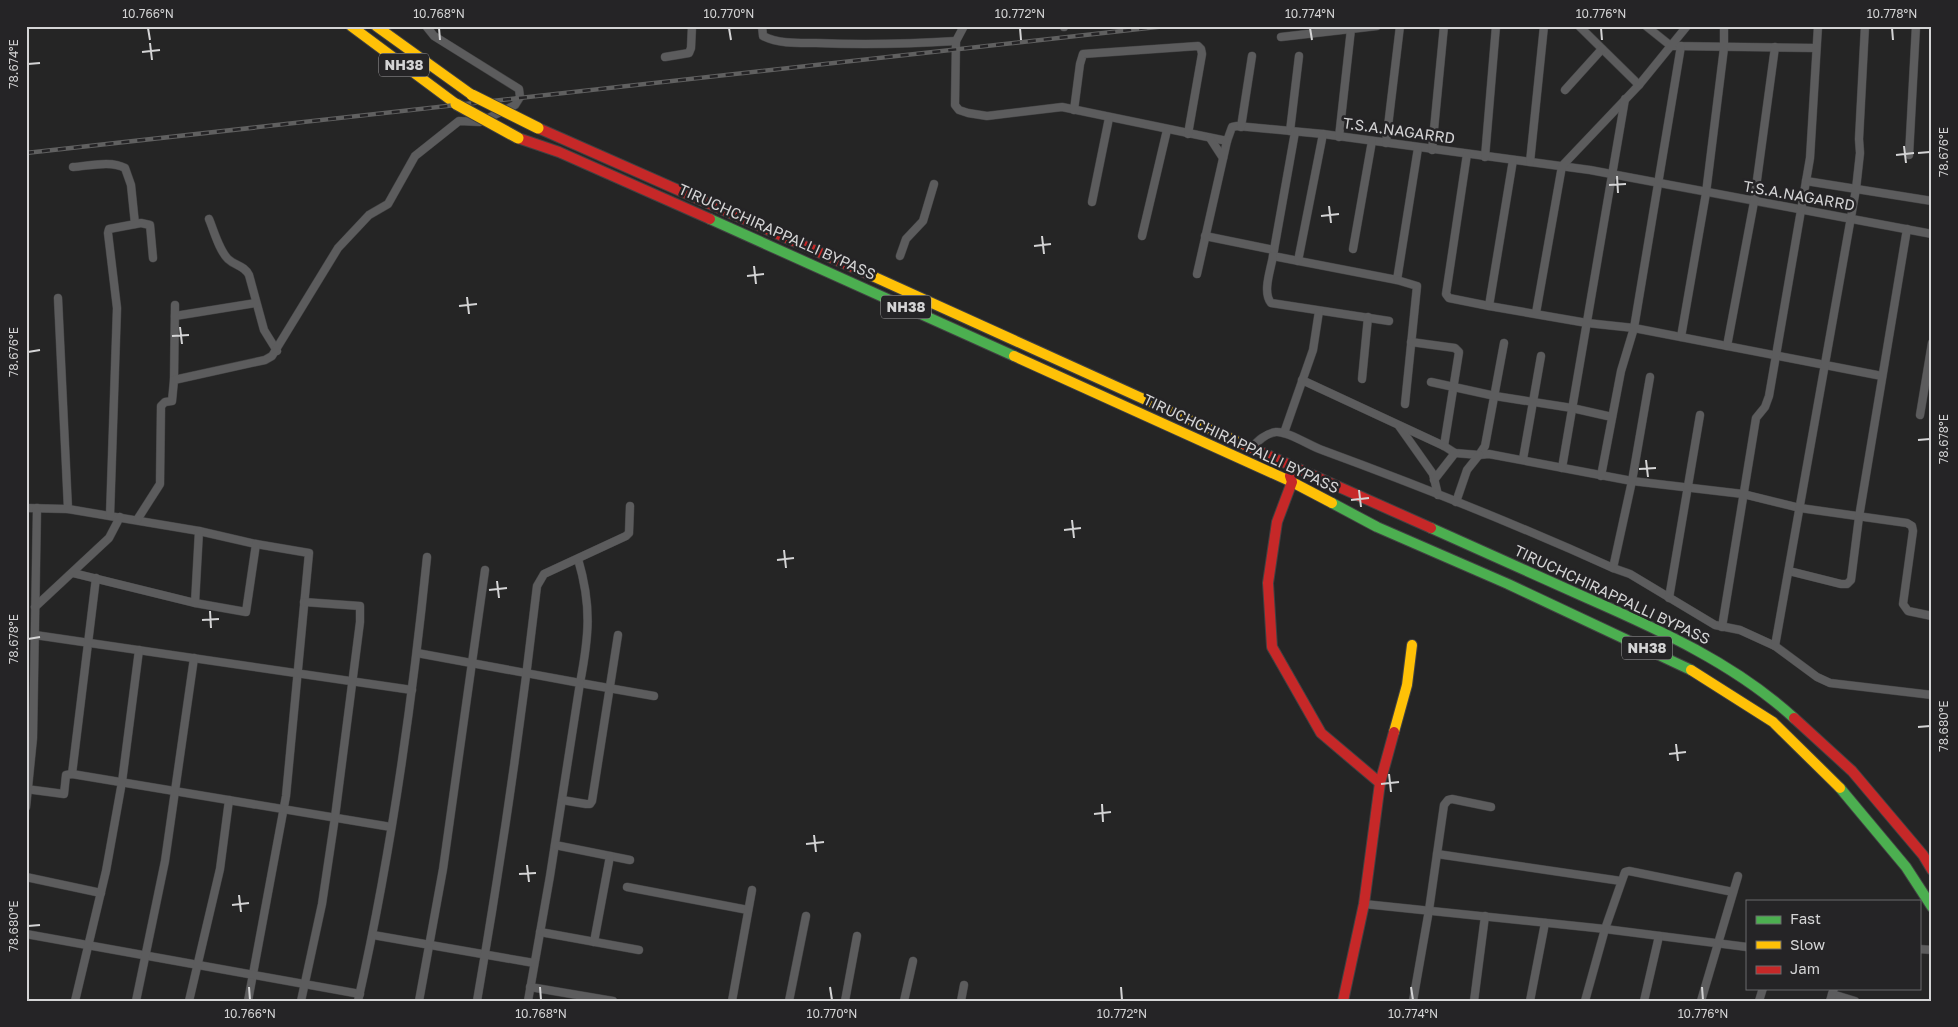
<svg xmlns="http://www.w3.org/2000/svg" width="1958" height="1027" font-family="'Golos Text',sans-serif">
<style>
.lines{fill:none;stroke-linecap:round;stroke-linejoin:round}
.street-casing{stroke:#414142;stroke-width:9}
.fast-casing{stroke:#414142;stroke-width:12}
.slow-casing{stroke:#414142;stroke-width:12}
.jam-casing{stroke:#414142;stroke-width:12}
.street{stroke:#5c5c5d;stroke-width:8}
.fast{stroke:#4caf50;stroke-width:10}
.slow{stroke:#ffc107;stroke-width:10}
.jam{stroke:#c62828;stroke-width:10}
.rail-casing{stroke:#606060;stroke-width:4.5}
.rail{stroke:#252426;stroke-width:2.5;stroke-dasharray:8;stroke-linecap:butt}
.slow-bridge-casing{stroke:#414142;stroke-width:13;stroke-linecap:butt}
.slow-bridge{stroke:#ffc107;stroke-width:11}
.ticks{fill:none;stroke:#d4d4d5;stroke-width:2}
.labels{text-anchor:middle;stroke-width:5;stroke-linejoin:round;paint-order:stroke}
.shield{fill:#252426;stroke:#a09fa0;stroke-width:1}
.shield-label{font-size:14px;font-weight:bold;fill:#d4d4d5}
.street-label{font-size:15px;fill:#d4d4d5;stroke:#252426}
.neatline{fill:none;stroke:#d4d4d5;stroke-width:2}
.ticks-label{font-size:12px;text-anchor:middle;fill:#d4d4d5}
</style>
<rect width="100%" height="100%" fill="#252525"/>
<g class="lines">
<g class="street-casing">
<g id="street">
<path d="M762,26l1,10c16,8 35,7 53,7 46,2 93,1 140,-2"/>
<path d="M964,26l-8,15 -1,64 4,5 9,3 19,3 75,-9 165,34 5,-14 5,-1 86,8 267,36 342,64"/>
<path d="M1064,26v1"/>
<path d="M1579,26l60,59"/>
<path d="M1646,26l25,20 145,2"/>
<path d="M1281,37l70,-8"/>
<path d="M665,57l24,-4 2,-5 1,-22"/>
<path d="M1565,90l37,-41"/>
<path d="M1074,110l6,-46 3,-10 115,-8 3,3 1,5 -14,80"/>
<path d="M1241,127l11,-71"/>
<path d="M1290,131l9,-75"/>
<path d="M1339,137l12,-108 26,-3"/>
<path d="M1210,138l13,20"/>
<path d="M1386,143l14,-117"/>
<path d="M1432,150l12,-124"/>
<path d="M1467,154l-21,140 3,4 40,8"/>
<path d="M1909,155l7,-129"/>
<path d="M1485,157l11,-131"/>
<path d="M1513,160l-24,146 98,17 47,5 248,48"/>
<path d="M1530,162l14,-136"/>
<path d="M73,167c16,-1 38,-7 52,1l6,17 4,39"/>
<path d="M1806,181l126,20"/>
<path d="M1092,202l17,-84"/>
<path d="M209,219c5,12 10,31 19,40 7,7 16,6 21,16l15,55 13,21"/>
<path d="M1142,236l25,-106"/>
<path d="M1205,236l69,14 -1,6 124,24 21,-132"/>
<path d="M1353,249l19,-108"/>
<path d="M1274,250l21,-118"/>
<path d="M900,256l6,-17 17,-18 11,-37"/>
<path d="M1273,256c-2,13 -11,36 -2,47l118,18"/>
<path d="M1298,261l25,-127"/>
<path d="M1197,274l30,-133"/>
<path d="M1397,280l20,6 -12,118"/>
<path d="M58,298l10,211"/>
<path d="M1536,313l26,-147 77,-81 48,-59"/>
<path d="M175,316l81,-13"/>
<path d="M1681,337l25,-144 18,-145v-22"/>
<path d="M1411,342l44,6 4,4 -15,94"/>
<path d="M1504,343l-19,103 -6,9 10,-1 143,27 111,13 57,14 107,15 5,3 1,5 -10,73 5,7 24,5"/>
<path d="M1727,346l27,-144 21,-155"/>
<path d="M1650,377l-18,104 -19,87 17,6 85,51 25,5 35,16 42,31 13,6 102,12"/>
<path d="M1362,379l6,-62"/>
<path d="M174,380l1,-75"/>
<path d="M1302,380l142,66 11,7 24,2"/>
<path d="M1431,382l64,14 77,12 40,9"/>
<path d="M1920,415l12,-72"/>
<path d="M1399,426l34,48 5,21"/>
<path d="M1284,433l29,-83 6,-39"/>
<path d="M1251,448c7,-7 15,-15 25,-16 12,-1 34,14 46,18 98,36 196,75 291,118"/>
<path d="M1523,459l18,-103"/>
<path d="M1562,468l63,-369"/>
<path d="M1601,476l20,-105 13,-43 47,-282"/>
<path d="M1434,480l21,-27"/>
<path d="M1456,502l11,-32 12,-15"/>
<path d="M26,508l42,1 131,22 57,13 53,9 -23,243 -38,205"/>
<path d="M110,516l7,-208 -9,-75 1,-4 32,-6 9,2 3,33"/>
<path d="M137,520l23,-36 1,-78 4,-4 7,-1 2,-21 91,-20 7,-4 66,-108 31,-33 19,-11 27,-48 44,-35 21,1 35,-17 5,-8 -1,-8 -85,-53 -8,-10"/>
<path d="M578,559c14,47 11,77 2,124l74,13"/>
<path d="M1789,571l52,13h6l4,-4 8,-63 48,-288"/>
<path d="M73,573l122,30 51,9 10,-68"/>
<path d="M1669,598l31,-183"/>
<path d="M195,603l4,-72"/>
<path d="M35,607l74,-69 11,-21"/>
<path d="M1722,627l34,-209 9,-11 4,-11 41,-238 8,-132"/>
<path d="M35,635l377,55"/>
<path d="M1775,646l81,-457 4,-36 -1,-14 6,-113"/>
<path d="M417,653l163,30 -30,193 -22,125"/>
<path d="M72,774l24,-196"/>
<path d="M26,789l38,5 2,-19 6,-1 319,53"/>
<path d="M562,800l24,4h4l2,-3 26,-166"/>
<path d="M26,807l7,-69 4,-230"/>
<path d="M555,845l75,15"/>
<path d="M1437,854l184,27"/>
<path d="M26,877l75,16"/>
<path d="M627,887l121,23"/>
<path d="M1364,904l241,25 142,18"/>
<path d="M540,932l99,18"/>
<path d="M26,934l334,60"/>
<path d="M373,935l161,28"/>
<path d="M594,942l16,-86"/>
<path d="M1919,949l13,1"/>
<path d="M530,987l83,14"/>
<path d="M1832,994l23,7"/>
<path d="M75,1001l31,-130 16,-89 17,-132"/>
<path d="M136,1001l29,-140 29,-203"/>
<path d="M189,1001l31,-132 9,-69"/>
<path d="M301,1001l21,-97 13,-87 25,-195v-16l-56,-4"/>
<path d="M358,1001c33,-146 54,-296 69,-444"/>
<path d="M419,1001l24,-132 42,-299"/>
<path d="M477,1001c24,-138 44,-276 60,-415l7,-12 82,-38 3,-3 1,-27"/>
<path d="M732,1001l20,-111"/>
<path d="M789,1001l17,-85"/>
<path d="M845,1001l12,-65"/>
<path d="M904,1001l9,-40"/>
<path d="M961,1001l3,-16"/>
<path d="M1413,1001l16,-91 15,-105 4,-5 4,-1 39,8"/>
<path d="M1474,1001l11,-85"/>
<path d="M1530,1001l15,-78"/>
<path d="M1585,1001l20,-72 20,-57 4,-1 104,21"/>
<path d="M1644,1001l15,-65"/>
<path d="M1701,1001l37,-125"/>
<path d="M1759,1001l4,-13"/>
<path d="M1830,1001l4,-13"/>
</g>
</g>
<g class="fast-casing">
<g id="fast">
<path d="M710,219l304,137"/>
<path d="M1332,503l45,24 131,57 183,86"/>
<path d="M1431,528c52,23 104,47 156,70 73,32 148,66 207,120"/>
<path d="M1840,788l66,79 26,40"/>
</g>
</g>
<g class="slow-casing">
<g id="slow">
<path d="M351,26l105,78"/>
<path d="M376,26l96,69"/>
<path d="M868,274l377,171"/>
<path d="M1014,356l278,126 40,21"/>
<path d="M1691,670l82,52 67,66"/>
<path d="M1394,732l13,-47 5,-40"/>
</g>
</g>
<g class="jam-casing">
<g id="jam">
<path d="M538,128l330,146"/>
<path d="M518,138l41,14 151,67"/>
<path d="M1245,445l186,83"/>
<path d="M1290,476l2,6 -15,40 -9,61 4,64 49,86 59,50"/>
<path d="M1794,718l58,53 71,84 9,15"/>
<path d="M1343,1001l21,-97 16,-121 14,-51"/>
</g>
</g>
<use href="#street" class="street"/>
<use href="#fast" class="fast"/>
<use href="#slow" class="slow"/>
<use href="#jam" class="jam"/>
<g class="rail-casing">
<path id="rail" d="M26,153l1140,-127"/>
</g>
<use href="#rail" class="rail"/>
<g class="slow-bridge-casing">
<g id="slow-bridge">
<path d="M472,95l66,33"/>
<path d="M456,104l62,34"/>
</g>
</g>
<use href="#slow-bridge" class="slow-bridge"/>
</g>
<path class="ticks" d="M148,28l2,12M439,28l1,12M729,28l2,12M1020,28l1,12M1310,28l2,12M1601,28l1,12M1892,28l1,12M150,43l2,17M142,52l18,-2M28,64l12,-1M1904,146l2,17M1918,153l12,-1M1896,155l18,-2M1617,176l1,17M1609,185l17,-1M1329,206l2,17M1321,216l18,-2M1042,236l2,18M1034,246l17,-2M754,266l2,18M747,276l17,-2M467,297l2,17M459,306l18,-2M180,327l2,17M172,336l17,-1M28,352l12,-2M1918,440l12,-1M1646,460l2,17M1639,469l17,-1M1359,490l2,17M1351,500l18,-2M1072,520l2,18M1064,530l17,-2M784,550l2,18M777,560l17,-2M497,581l2,17M489,590l18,-2M210,611l1,17M202,620l17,-1M28,639l12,-2M1918,727l12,-1M1676,744l2,17M1669,754l17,-2M1389,774l2,18M1381,784l18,-2M1102,804l1,18M1094,814l17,-2M814,835l2,17M806,844l18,-2M527,865l2,17M519,874l17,-1M239,895l2,17M232,905l17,-2M28,926l12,-1M249,987l1,13M540,987l1,13M830,987l2,13M1121,987l1,13M1411,987l2,13M1702,987l1,13"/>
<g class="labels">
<g class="shield">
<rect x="379" y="53.5" width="50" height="23" rx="4"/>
<rect x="881" y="295.5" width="50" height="23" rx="4"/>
<rect x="1622" y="636.5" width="50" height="23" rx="4"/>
</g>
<g class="shield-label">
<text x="404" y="70">NH38</text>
<text x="906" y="312">NH38</text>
<text x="1647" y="653">NH38</text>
</g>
<g class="street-label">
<text transform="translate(1399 131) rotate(8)" y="5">T.S.A.NAGARRD</text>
<text transform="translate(1799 196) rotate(10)" y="5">T.S.A.NAGARRD</text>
<text transform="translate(777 232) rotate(24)" y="5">TIRUCHCHIRAPPALLI BYPASS</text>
<text transform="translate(1241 444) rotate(25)" y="5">TIRUCHCHIRAPPALLI BYPASS</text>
<text transform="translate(1612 595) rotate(25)" y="5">TIRUCHCHIRAPPALLI BYPASS</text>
</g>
</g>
<rect width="1958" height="1027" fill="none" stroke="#252426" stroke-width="55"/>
<rect x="1746" y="900" width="175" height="90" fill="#252426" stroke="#6b6a6c"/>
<rect x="1756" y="916" width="25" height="8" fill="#4caf50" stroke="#6b6a6c"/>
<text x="1790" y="924" font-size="15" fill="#d4d4d5">Fast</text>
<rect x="1756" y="941" width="25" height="8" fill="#ffc107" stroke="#6b6a6c"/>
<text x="1790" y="950" font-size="15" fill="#d4d4d5">Slow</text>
<rect x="1756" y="966" width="25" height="8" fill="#c62828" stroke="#6b6a6c"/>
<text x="1790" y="974" font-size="15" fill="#d4d4d5">Jam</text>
<rect x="28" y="28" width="1902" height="972" class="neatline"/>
<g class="ticks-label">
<text x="148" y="18">10.766°N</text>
<text x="439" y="18">10.768°N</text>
<text x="729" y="18">10.770°N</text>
<text x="1020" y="18">10.772°N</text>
<text x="1310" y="18">10.774°N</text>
<text x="1601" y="18">10.776°N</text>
<text x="1892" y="18">10.778°N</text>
<text transform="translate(14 64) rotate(-90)" y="4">78.674°E</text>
<text transform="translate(1944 152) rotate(-90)" y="4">78.676°E</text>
<text transform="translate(14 352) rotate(-90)" y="4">78.676°E</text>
<text transform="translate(1944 439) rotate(-90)" y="4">78.678°E</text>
<text transform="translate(14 639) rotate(-90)" y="4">78.678°E</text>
<text transform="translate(1944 726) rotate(-90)" y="4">78.680°E</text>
<text transform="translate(14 926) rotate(-90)" y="4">78.680°E</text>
<text x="250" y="1018">10.766°N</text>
<text x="541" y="1018">10.768°N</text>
<text x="832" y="1018">10.770°N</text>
<text x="1122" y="1018">10.772°N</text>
<text x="1413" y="1018">10.774°N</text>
<text x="1703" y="1018">10.776°N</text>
</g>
</svg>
